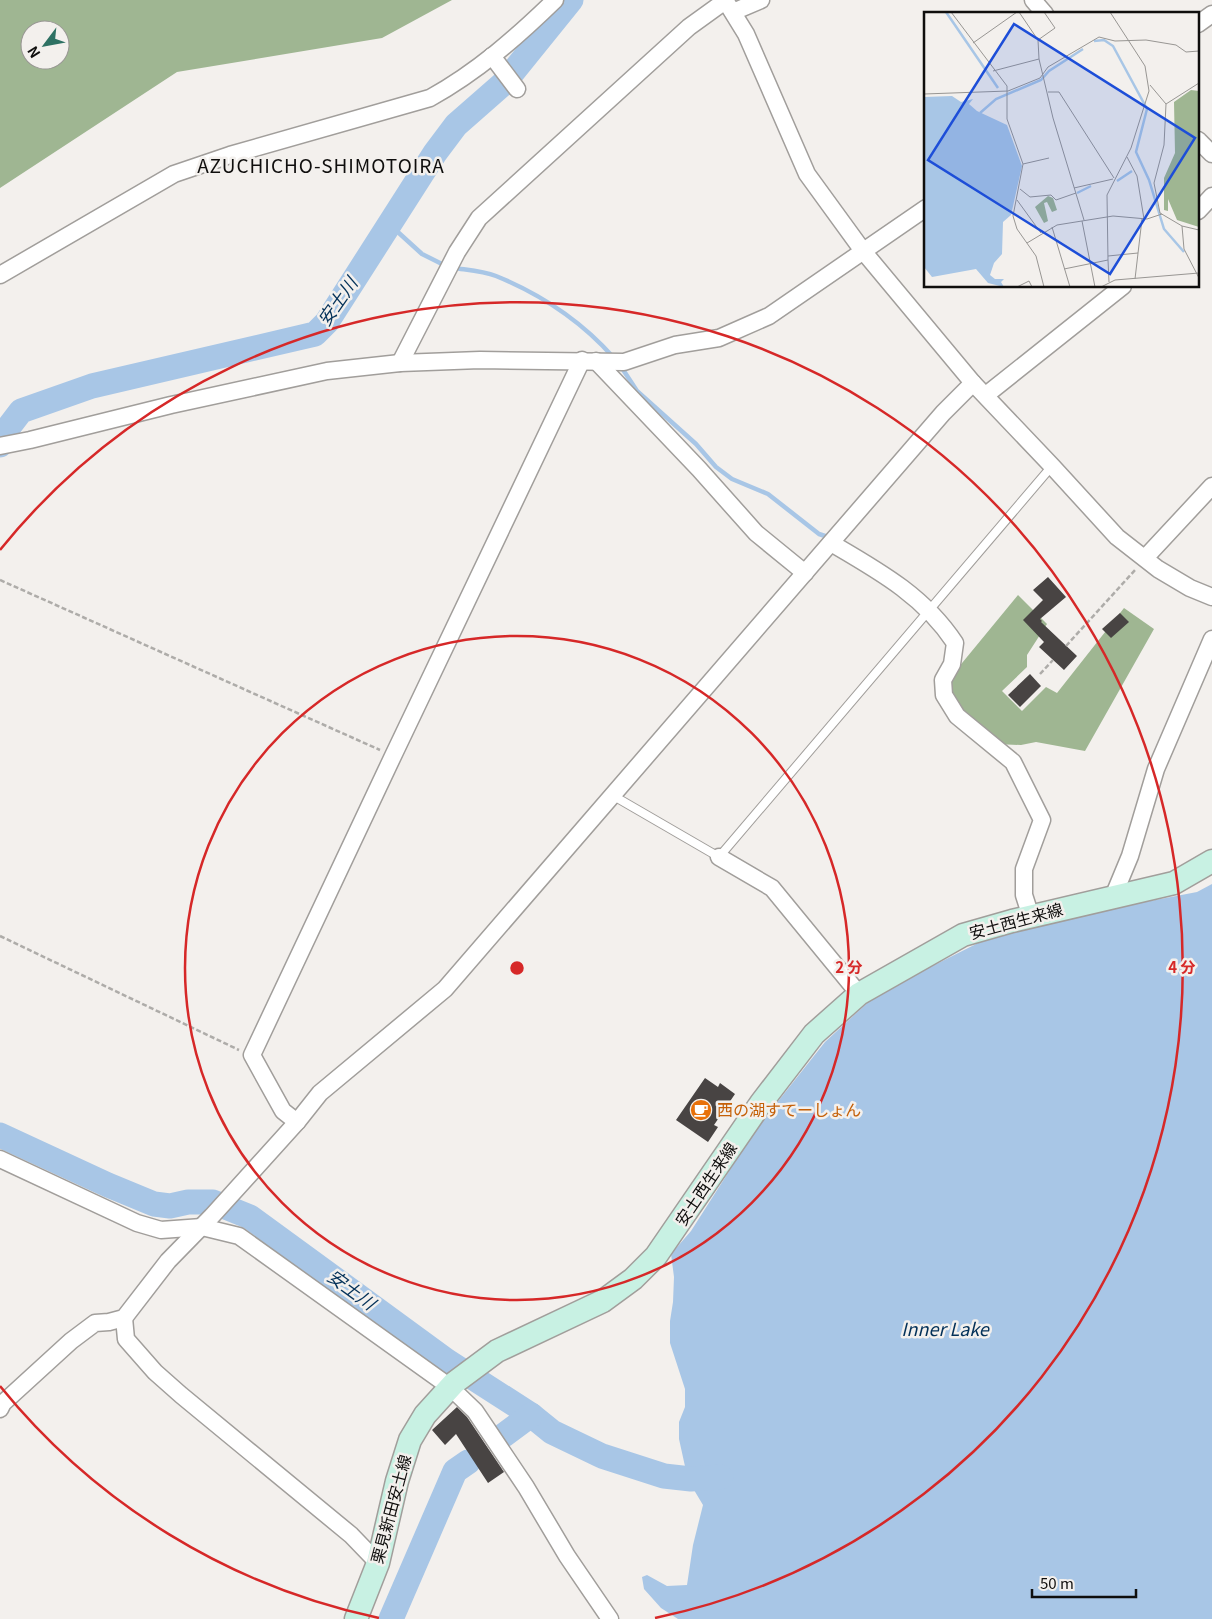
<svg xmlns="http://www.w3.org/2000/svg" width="1212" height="1619" font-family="Georgia,'Noto Sans JP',serif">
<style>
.forest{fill:#9fb692;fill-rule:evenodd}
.water{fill:#a8c6e6}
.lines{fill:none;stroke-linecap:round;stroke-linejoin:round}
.stream{stroke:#a8c6e6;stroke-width:4.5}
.river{stroke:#a8c6e6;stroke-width:25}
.building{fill:#484443}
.service-casing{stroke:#a19e9b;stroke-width:10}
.minor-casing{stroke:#a19e9b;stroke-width:19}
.secondary-casing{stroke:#a19e9b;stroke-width:25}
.path{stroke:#aeaca9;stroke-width:2.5;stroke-dasharray:5 2.5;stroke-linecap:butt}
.service{stroke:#fff;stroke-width:8}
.minor{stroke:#fff;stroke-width:16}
.secondary{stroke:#c8f1e3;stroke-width:22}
.ring{fill:none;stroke:#d62828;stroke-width:2.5}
.labels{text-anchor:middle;stroke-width:5;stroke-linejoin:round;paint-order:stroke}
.street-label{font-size:16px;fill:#0f0e0d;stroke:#f3f0ed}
.food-label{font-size:16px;fill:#c56008;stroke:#f3f0ed;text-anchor:start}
.water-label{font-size:18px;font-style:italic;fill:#033159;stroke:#f3f0ed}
.quarter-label{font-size:19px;letter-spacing:1px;fill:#0f0e0d;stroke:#f3f0ed}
.inset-river{fill:none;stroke:#a8c6e6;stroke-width:2.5}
.inset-road{fill:none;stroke:#989693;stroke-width:1}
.view{fill:#1d4ed8;fill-opacity:0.15;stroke:#1d4ed8;stroke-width:2.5}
.inset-edge{fill:none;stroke:#0f0e0d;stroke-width:2.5}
.centre{fill:#d62828;stroke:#f3f0ed;stroke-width:2.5}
.ring-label{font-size:15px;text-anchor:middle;font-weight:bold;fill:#d62828;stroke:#f3f0ed;stroke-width:5;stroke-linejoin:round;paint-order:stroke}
</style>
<rect width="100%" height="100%" fill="#f3f0ed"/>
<g class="forest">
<path d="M0,0h452l-70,38 -205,34 -177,116zM30,30h30v30h-30z"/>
<path d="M1018,595l29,29 -20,31v12l-25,24 20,20 24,-24 11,6 67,-85 30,21 -69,122 -49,-9 -15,3 -25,-1 -35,-29 -12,-20 4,-21z"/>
</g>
<path class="water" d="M1212,884v735h-534l-17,-11 -17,-19 -2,-12 5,-2 20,11 20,-1 6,-40 10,-40 -15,-25 -9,-41v-17l6,-15v-18l-15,-46v-22l3,-19 1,-25 -3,-23 20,-23 65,-102 69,-87 52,-48 107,-54 88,-24 125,-24z"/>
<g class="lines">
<g class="stream">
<path d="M389,224l33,30 24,12"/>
<path d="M454,268c13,2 29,3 42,8 44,18 86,46 117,81"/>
<path d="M620,365l17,26 59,53 20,23 16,12 36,15 51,40 12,4"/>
</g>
<g class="river">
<path d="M0,445l8,-17 13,-17 71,-25 223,-52 12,-12 108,-169 21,-28 48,-42 67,-83"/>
<path d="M0,1135l108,50 46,19 16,2 18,-4h25l37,15 197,144 84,54 21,17 50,24 62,20 27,3 30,-2"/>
<path d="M504,1435l27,-20"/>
<path d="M391,1619l64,-148 13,-9"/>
</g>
</g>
<g class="building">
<path d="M1048,577l18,20 -26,22 2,2 -1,1 36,34 -13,14 -25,-23 5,-5 -21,-22 20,-20 -10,-10z"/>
<path d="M1120,613l9,9 -18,16 -9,-9z"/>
<path d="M1030,674l11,12 -21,21 -12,-12z"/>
<path d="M705,1078l13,9 2,-4 15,11 -21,31 4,2 -10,15 -32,-22z"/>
<path d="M457,1407l10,10 37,55 -16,11 -32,-49 -11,11 -13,-15z"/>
</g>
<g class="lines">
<g class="service-casing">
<path id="service" d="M612,795l107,62 333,-391"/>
</g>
<g class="minor-casing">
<g id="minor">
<path d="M725,0l21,34 61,140 56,77 110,132 79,83 65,71 41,32 32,19 22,9"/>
<path d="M1033,0l12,14"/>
<path d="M733,12l28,-12"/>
<path d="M1198,24l14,-10"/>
<path d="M492,56l25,33"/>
<path d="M1198,140l14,14"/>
<path d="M1198,211l14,-15"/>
<path d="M0,275l174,-101 56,-19 200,-57c47,-26 87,-61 125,-98"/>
<path d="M596,361l103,108 57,64 49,40"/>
<path d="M400,363l57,-111 22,-34 210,-191 36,-26"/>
<path d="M986,395l137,-109"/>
<path d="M0,446l30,-6 141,-35 156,-34 73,-8 80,-3 144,2 51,-17 44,-7 50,-22 157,-108"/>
<path d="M831,543c48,28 93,53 124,100l-3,21 -9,16 1,15 13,21 56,46 29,58 -18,49v26l7,22"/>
<path d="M1145,558l67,-72"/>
<path d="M719,857l53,31 87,106"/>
<path d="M1113,897l17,-41 26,-87 56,-130"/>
<path d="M297,1122l-14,-11 -31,-56 141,-299 189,-396"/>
<path d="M0,1159l137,64 24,7 41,-3 37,9 211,151 25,24 51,76 41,69 43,63"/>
<path d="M124,1318l2,21 29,33 26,23 170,140 27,28"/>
<path d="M0,1409l3,-6 68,-62 24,-18 14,-1 15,-4 44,-57 44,-45 85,-94 23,-29 125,-104 498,-576 30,-30"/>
</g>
</g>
<g class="secondary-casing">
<path id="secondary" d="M356,1619l22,-56 19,-82 13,-41 15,-25 29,-32 43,-32 106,-50 30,-22 23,-23 105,-153 53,-69 45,-40 104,-59 49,-14 162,-38 38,-22"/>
</g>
<g class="path">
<path d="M0,580l380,170"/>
<path d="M1066,646l70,-77"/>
<path d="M1040,674l13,-14"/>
<path d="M0,936l239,114"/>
</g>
<use href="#service" class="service"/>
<use href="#minor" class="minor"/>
<use href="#secondary" class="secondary"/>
</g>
<g class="ring">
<circle cx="517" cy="968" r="332"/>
<path d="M379 1618A665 665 0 0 1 0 1386M0 550A665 665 0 1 1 655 1618"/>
</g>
<defs>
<g id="cafe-disc" transform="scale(1.125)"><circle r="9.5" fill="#e8710a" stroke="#f3f0ed"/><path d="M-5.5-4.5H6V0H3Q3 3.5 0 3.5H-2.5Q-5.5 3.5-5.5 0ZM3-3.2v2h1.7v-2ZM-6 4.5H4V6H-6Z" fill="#fff"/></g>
</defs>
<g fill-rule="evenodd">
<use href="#cafe-disc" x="701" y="1110"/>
</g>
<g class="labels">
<g class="street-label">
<text transform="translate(1016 921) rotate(-15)" y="6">安土西生来線</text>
<text transform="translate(706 1184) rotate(-56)" y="6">安土西生来線</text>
<text transform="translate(391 1509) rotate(-75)" y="6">栗見新田安土線</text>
</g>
<g class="food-label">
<text x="717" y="1116">西の湖すてーしょん</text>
</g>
<g class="water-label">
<text transform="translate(338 302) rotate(-55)" y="6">安土川</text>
<text transform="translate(351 1290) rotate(36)" y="6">安土川</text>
<text x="945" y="1336">Inner Lake</text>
</g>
<g class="quarter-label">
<text x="321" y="173">AZUCHICHO-SHIMOTOIRA</text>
</g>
</g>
<g transform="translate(924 12)">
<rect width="275" height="275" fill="#f3f0ed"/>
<path d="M267,78l8,1v136l-22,-7 -9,-21v12l-4,-1v-32l11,-25 -1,-51zM124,184l5,2 4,12 -5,2 -5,-10 -3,1 4,18 -4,2 -9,-16z" fill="#9fb692"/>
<path d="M28,84l9,6 12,-3 -4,5 8,7 30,14 15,41 -11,49 -8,7 -1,32 -8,9 -4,12 5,4h9l-3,3 3,5 -16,-4 -12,-14 -44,8 -8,-10v-170z" fill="#a8c6e6"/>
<path class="inset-river" d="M22,0l52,76M170,29l10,-1 9,6 34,63 -11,43 13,28 15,49 20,23M56,101l16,-14 45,-19 8,-9 34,-22M193,169l15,-10M153,181l14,-7"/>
<path class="inset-road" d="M27,0l56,74v33l16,45 -10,52 4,13 19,27 8,31M95,0l19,28 1,19 14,59 31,102M114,28l17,-12 -11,-16M49,31l44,-31M69,59l46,-12M275,71l-33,21 -2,41 -10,38 6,30 22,13 17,4M226,73l16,19M124,80h11l55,86M0,82l84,-3 32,-13 8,-11 51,-30 16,4 31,-1 30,5 10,7 13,-1M203,145l10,19 7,43M99,152l26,-6M150,176l39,-9M96,177l10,8 21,-2 5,5 20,-7M93,188l24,33M158,209l13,66M258,214l2,23 15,29M128,215l18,60M103,231l30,-18 56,-9 34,3 15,-5M184,244l30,-3M184,248l1,22M140,257l44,-9 -1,-65 24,-47 18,-57 -4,-25 -35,-54M211,267l7,-60M93,275l12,-6 3,6M177,275l14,-7 84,-7"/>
<path class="view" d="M90,12l181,114 -85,136 -182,-114z"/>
<rect width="275" height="275" class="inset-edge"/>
</g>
<circle cx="517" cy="968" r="8" class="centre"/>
<g class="ring-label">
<text x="849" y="973">2 分</text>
<text x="1182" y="973">4 分</text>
</g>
<g transform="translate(45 45) rotate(238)"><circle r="24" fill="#f3f0ed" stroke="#989693"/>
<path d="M0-4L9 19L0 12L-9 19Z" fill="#2e7163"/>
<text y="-8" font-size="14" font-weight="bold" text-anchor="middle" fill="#0f0e0d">N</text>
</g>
<path d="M1032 1589v8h104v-8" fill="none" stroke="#0f0e0d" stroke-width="2.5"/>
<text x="1040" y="1589" font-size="15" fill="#0f0e0d" stroke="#f3f0ed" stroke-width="4" paint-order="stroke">50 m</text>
</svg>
